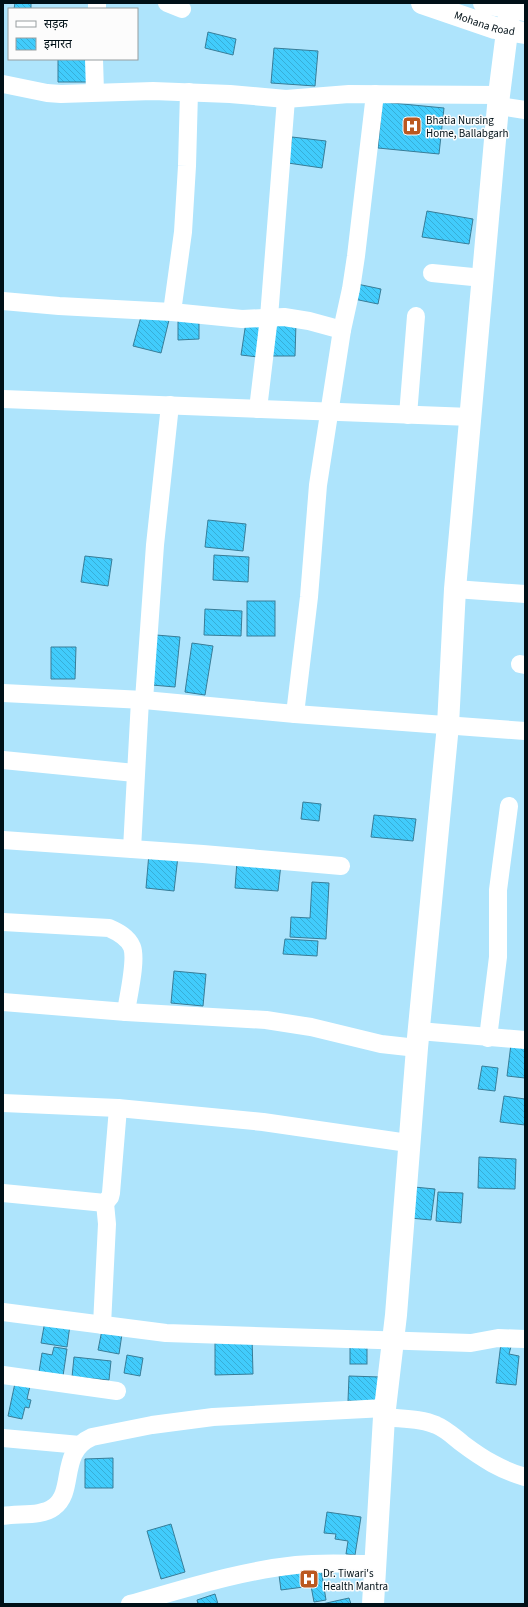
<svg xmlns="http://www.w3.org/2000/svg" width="528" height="1607" font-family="'Source Sans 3','Noto Sans Devanagari',sans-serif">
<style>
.building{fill:url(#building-back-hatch);stroke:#387d98}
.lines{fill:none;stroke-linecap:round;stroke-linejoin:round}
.minor{stroke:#fff;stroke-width:18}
.tertiary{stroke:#fff;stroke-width:22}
.labels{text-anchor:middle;stroke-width:3;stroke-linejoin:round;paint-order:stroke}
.street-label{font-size:11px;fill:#001017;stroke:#fcfcfc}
.poi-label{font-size:11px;fill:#001017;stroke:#fcfcfc;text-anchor:start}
</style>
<defs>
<pattern id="building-back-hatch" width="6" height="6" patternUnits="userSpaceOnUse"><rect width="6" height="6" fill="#41ccfc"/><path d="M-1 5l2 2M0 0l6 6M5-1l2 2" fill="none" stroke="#37aed7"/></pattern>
</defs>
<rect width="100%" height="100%" fill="#aee4fc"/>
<g class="building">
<path d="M15,3h16v6h-17z"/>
<path d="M208,32l28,7 -3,16 -28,-7z"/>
<path d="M274,48l44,3 -3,35 -44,-3z"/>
<path d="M58,59h31l-1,23h-30z"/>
<path d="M382,102l62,6 -5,46 -61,-6z"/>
<path d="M292,137l34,4 -4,27 -34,-5z"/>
<path d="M427,211l46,8 -4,25 -47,-7z"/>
<path d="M357,284l24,5 -3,15 -24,-5z"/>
<path d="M142,313l27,7 -8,33 -28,-7z"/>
<path d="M178,318h21v21l-21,1z"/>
<path d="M246,322l17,3 -5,32 -17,-2z"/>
<path d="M273,323h23l-1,33h-23z"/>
<path d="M208,520l38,4 -3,27 -38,-4z"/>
<path d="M214,555l35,2 -1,25 -35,-2z"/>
<path d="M85,556l27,3 -4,27 -27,-4z"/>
<rect x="247" y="601" width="28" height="35"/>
<path d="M205,609l37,2 -1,25 -37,-1z"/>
<path d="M156,635l24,2 -5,50 -23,-2z"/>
<path d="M192,643l21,3 -8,49 -20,-3z"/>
<path d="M51,647h25l-1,32h-24z"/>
<path d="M303,802l18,2 -2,17 -18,-2z"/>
<path d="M374,815l42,4 -3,22 -42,-4z"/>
<path d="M149,853l29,3 -4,35 -28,-3z"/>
<path d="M237,861l44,3 -3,27 -43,-3z"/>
<path d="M312,882l17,1 -3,56 -36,-2 1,-20 19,1z"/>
<path d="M285,939l33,2 -1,15 -34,-2z"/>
<path d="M174,971l32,3 -3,32 -32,-3z"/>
<path d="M511,1044l14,1v33l-18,-2z"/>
<path d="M482,1066l16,2 -3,23 -17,-2z"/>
<path d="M504,1096l21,3v26l-25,-3z"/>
<path d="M479,1157l37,2 -1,30 -37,-1z"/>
<path d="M414,1187l21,2 -4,31 -21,-2z"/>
<path d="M438,1192l25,1 -2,30 -25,-2z"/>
<path d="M45,1321l25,4 -3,22 -26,-4z"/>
<path d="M102,1330l20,4 -3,20 -21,-4z"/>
<path d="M215,1337h37l1,37 -38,1z"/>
<path d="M501,1343h11l-3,11 10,2 -3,29 -20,-2z"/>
<rect x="350" y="1345" width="17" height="19"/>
<path d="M54,1347l13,2 -4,27 -24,-4 3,-19 10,2z"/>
<path d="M127,1355l16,3 -3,18 -16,-3z"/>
<path d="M74,1357l37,4 -2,19 -37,-3z"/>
<path d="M349,1376l31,1 -1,25 -31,-1z"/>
<path d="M15,1383l15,3 -3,13 4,1 -2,8 -4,-1 -3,12 -14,-3z"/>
<path d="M113,1458v30h-28v-29z"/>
<path d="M327,1512l34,5 -6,38 -9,-1 2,-13 -13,-2 1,-5 -12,-1z"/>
<path d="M171,1524l14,48 -24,7 -14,-48z"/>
<path d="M321,1569l5,31 -12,2 -3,-16 -30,4 -2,-15z"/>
<path d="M215,1594l3,10h-20l-1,-4z"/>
<path d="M349,1598l2,6h-29z"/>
</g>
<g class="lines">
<g class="minor">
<path d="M167,3l15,6"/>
<path d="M97,9v-6"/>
<path d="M94,59l1,33"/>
<path d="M3,84l44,9 14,1 92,-3 77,3 56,5 63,-5 150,1"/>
<path d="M499,106l26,4"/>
<path d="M432,273l51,5"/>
<path d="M3,301l56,5 113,6 70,7 42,-2 25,4 33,9"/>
<path d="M172,312l11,-80 4,-66 2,-74"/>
<path d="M3,399l468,18"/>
<path d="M258,409l11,-92 17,-218"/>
<path d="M408,415l8,-99"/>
<path d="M455,589l70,5"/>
<path d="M520,664l5,1"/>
<path d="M3,693l141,7 151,14 230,17"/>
<path d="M144,700l11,-155 15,-140"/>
<path d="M295,714l14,-117 9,-112 24,-155 9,-41 5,-33 19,-162"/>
<path d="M3,760l132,13"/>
<path d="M3,840l200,14 138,12"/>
<path d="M132,849l8,-149"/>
<path d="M3,922l106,6c9,4 19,9 23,19 5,13 -4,50 -6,65"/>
<path d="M3,1002l123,10 140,8 45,7 70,17 36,4"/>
<path d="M419,1031l106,9"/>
<path d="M488,1038l10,-81v-67l11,-84"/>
<path d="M3,1103l115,5 145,14 145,21"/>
<path d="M3,1193l102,10 5,-6 1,-4 7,-85"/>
<path d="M3,1312l163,21 305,10 27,-5 27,1"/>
<path d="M102,1325l5,-101 -2,-21"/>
<path d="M3,1375l114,16"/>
<path d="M384,1417c17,2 37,1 52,8 10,4 18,12 27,19 20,15 38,26 62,33"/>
<path d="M3,1438l77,7"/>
<path d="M3,1516c16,-3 38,1 51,-9 22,-16 4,-55 38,-70l60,-12 61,-8 172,-9"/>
<path d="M130,1604c54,-15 109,-33 166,-39 26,-3 53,-1 80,-1"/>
</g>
<g class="tertiary">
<path id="s1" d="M422,3l73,25 30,5"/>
<path d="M484,3l40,7"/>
<path d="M373,1604l11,-187 12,-102 21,-267 31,-323 7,-136 44,-494 11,-87"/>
</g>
</g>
<defs>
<g id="hospital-square" transform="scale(1)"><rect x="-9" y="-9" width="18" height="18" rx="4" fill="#bb5820" stroke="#fcfcfc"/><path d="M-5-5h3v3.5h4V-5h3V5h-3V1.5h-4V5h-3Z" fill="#fff"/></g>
</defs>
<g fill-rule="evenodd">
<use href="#hospital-square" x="412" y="126"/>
<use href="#hospital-square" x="309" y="1579"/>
</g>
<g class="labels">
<g class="street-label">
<text dy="4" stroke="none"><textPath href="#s1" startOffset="66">Mohana Road</textPath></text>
</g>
<g class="poi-label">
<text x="426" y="124">Bhatia Nursing<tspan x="426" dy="13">Home, Ballabgarh</tspan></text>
<text x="323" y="1577">Dr. Tiwari's<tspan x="323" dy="13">Health Mantra</tspan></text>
</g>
</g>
<rect width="528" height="1607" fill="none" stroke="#001017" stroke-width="8"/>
<rect x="8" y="8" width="130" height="52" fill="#fcfcfc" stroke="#979ea0"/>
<rect x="16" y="21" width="20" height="6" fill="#ffffff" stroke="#979ea0"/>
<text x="44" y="28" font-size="12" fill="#001017">सड़क</text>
<rect x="16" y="38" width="20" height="12" fill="url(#building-back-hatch)" stroke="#979ea0"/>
<text x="44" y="48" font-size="12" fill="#001017">इमारत</text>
</svg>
